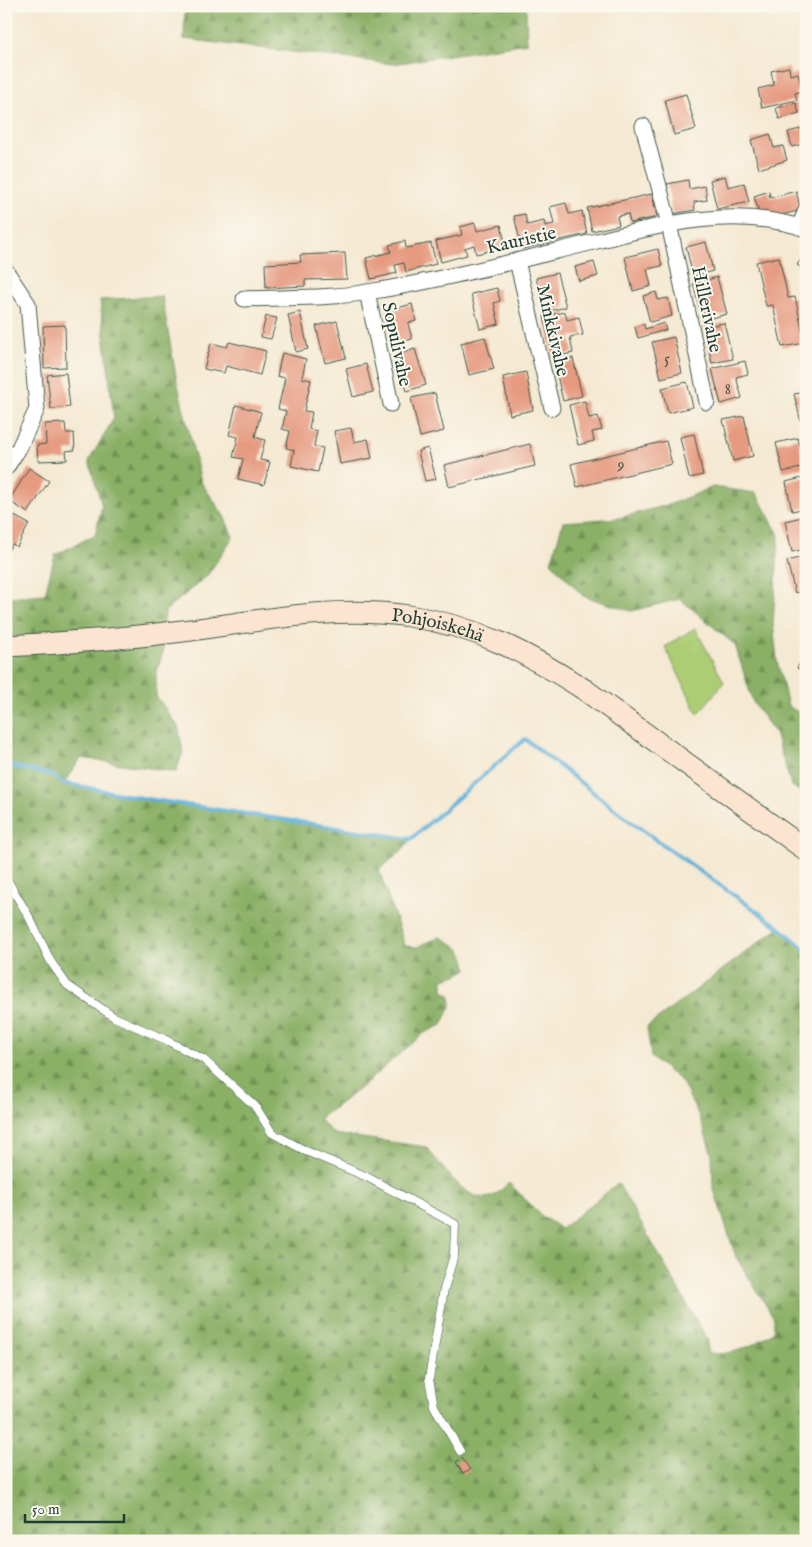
<svg xmlns="http://www.w3.org/2000/svg" width="812" height="1547" font-family="'IM FELL English',serif">
<style>
.green{fill:#adcd75;stroke:#668554}
.forest{fill:url(#forest-firs);stroke:#54764d}
.lines{fill:none;stroke-linecap:round;stroke-linejoin:round}
.stream{stroke:#5fb1da;stroke-width:4}
.building{fill:#e69b81}
.service-casing{stroke:#3f574c;stroke-width:9}
.minor-casing{stroke:#3f574c;stroke-width:17}
.secondary-casing{stroke:#3f574c;stroke-width:23}
.service{stroke:#fff;stroke-width:8}
.minor{stroke:#fff;stroke-width:15}
.secondary{stroke:#fce5d0;stroke-width:21}
.labels{text-anchor:middle;stroke-width:4;stroke-linejoin:round;paint-order:stroke}
.number-label{font-size:16px;fill:#515447}
.street-label{font-size:19px;fill:#1f3d34;stroke:#fbf7ec}
</style>
<defs>
<pattern id="forest-firs" width="22" height="20" patternUnits="userSpaceOnUse" patternTransform="scale(1.25)"><rect width="22" height="20" fill="#8ab066"/><path d="M5 1l3.5 6h-7zM16 11l3.5 6h-7z" fill="#709055"/></pattern>
</defs>
<rect width="100%" height="100%" fill="#fbf7ec"/>
<filter id="ink" filterUnits="userSpaceOnUse"><feTurbulence type="fractalNoise" baseFrequency=".02" numOctaves="2"/><feDisplacementMap in="SourceGraphic" scale="10" xChannelSelector="R" yChannelSelector="G"/><feConvolveMatrix kernelMatrix="1 2 1 2 8 2 1 2 1" color-interpolation-filters="sRGB"/></filter>
<filter id="wash" filterUnits="userSpaceOnUse"><feTurbulence type="fractalNoise" baseFrequency=".0096" numOctaves="4" result="noise"/><feDisplacementMap in="SourceGraphic" scale="20" xChannelSelector="R" yChannelSelector="G"/><feGaussianBlur stdDeviation="1.12" result="paint"/><feColorMatrix in="noise" values="0 0 0 0 0 0 0 0 0 0 0 0 0 0 0 0 0 1.4 0 .05"/><feComposite in="paint" operator="in"/></filter>
<g filter="url(#wash)">
<rect width="100%" height="100%" fill="#f4e9d2"/>
<path class="green" d="M695,628l29,54 -26,32 -33,-67z"/>
<g class="forest">
<path d="M185,6h341l1,37 -134,21 -209,-25z"/>
<path d="M162,296l14,81 25,105 23,34 9,21 -26,39 -42,35 -2,41 -7,21v23l22,30 5,26 -7,20 -95,-14 -17,25 83,16 264,40 -8,11 -24,20 26,76 12,1 23,-10c17,9 25,12 27,32l-10,6 -14,4v12l7,4 1,11 -9,19 -18,8 -65,56 -40,30 15,15 92,13c15,17 42,60 67,49 6,-3 11,-9 16,-13l33,33 19,13 57,-46 90,158 -1,11c19,7 52,-8 67,-21v-13l-38,-61 -23,-70 -1,-32 -12,-37 -18,-36 -31,-25 -4,-30 132,-100 27,23v591h-800v-944l39,-3 10,-39 40,-20 7,-29 -13,-45 25,-43 -14,-118z"/>
<path d="M713,487l43,6 23,42 -6,88 4,38 11,45 18,11v79l-15,-11 -16,-52 -22,-31 -18,-57 -55,-46 -49,12 -48,-15 -32,-34 12,-40 56,-4 52,-14z"/>
</g>
<g class="lines">
<path class="stream" d="M6,765l46,10 11,8 84,16 264,40 114,-100 106,83 148,105 27,23"/>
</g>
<g id="blocks">
<g class="building">
<path d="M789,67l1,8 8,-2 4,18 -7,2 2,7 -35,8 -4,-19 16,-4 -3,-14z"/>
<path d="M686,94l10,35 -22,6 -9,-35z"/>
<path d="M796,103l3,10 -20,6 -3,-11z"/>
<path d="M804,128l2,15 -14,4 -4,-15z"/>
<path d="M770,134l4,14 9,-2 4,14 -28,9 -8,-29z"/>
<path d="M725,176l3,11 16,-4 5,19 -32,7 -7,-29z"/>
<path d="M688,180l1,9 16,-3 2,14 -13,2 1,8 -23,4 -5,-30z"/>
<path d="M769,191l1,7 26,-7 5,19 -31,8 -3,-8 -8,3 -5,-17z"/>
<path d="M652,194l5,23 -27,6 -2,-9 -11,2 2,9 -27,6 -5,-23z"/>
<path d="M566,203l3,11 13,-3 5,23 -65,15 -8,-33 11,-2 2,11 17,-4 1,5 9,-2 -4,-17z"/>
<path d="M475,223l2,8 24,-6 5,22 -30,7 -2,-9 -9,3 2,7 -26,7 -5,-21 26,-6 -2,-8z"/>
<path d="M405,241l1,7 25,-5 5,21 -30,8 -2,-9 -9,2 2,8 -26,6 -5,-21 25,-6 -2,-7z"/>
<path d="M706,242l7,29 -20,5 -7,-29z"/>
<path d="M658,249l4,17 -15,3 4,17 -18,5 -8,-34z"/>
<path d="M806,252v18l-9,-5z"/>
<path d="M345,253l2,26 -42,1v6l-39,2 -1,-24 36,-2 -1,-7z"/>
<path d="M779,257l9,41 7,-1 10,46 -23,4 -9,-42 -7,1 -10,-44z"/>
<path d="M594,262l4,14 -19,5 -4,-14z"/>
<path d="M557,273l9,34 -21,5 -9,-34z"/>
<path d="M717,277l10,37 -24,6 -10,-36z"/>
<path d="M497,288l3,13 -6,2 5,21 -19,5 -9,-35z"/>
<path d="M656,292l2,8 10,-2 4,18 -22,6 -7,-26z"/>
<path d="M412,304l4,17 -8,2 4,16 -18,5 -8,-33z"/>
<path d="M300,312l8,37 -12,3 -8,-37z"/>
<path d="M565,312l2,8 12,-3 4,18 -13,2 3,16 -20,4 -9,-41z"/>
<path d="M266,316l11,2 -6,21 -10,-2z"/>
<path d="M337,321l9,37 -21,5 -9,-37z"/>
<path d="M664,323l2,7 -28,8 -3,-11 9,-3 1,5z"/>
<path d="M724,323l9,36 -21,4 -8,-36z"/>
<path d="M65,325l1,42 -22,1 -1,-42z"/>
<path d="M485,337l9,32 -25,6 -8,-32z"/>
<path d="M674,337l8,36 -21,5 -9,-36z"/>
<path d="M229,342l37,9 -6,24 -34,-9 -2,7 -20,-4 7,-26 16,4z"/>
<path d="M415,349l11,36 -19,6 -11,-36z"/>
<path d="M282,353l24,6 -4,19 9,2 -7,31 8,1 -3,17 8,2 -3,15 9,2 -5,24 -27,-6 3,-16 -8,-2 4,-17 -8,-2 4,-18 -8,-2 7,-31 -8,-2z"/>
<path d="M573,358l9,38 -19,5 -9,-39z"/>
<path d="M745,361l3,13 -12,3 6,21 -21,6 -9,-35z"/>
<path d="M366,364l7,28 -20,5 -7,-28z"/>
<path d="M526,372l7,38 -23,5 -7,-38z"/>
<path d="M66,373l4,34 -19,2 -4,-34z"/>
<path d="M687,382l6,25 -25,6 -6,-25z"/>
<path d="M806,392v29l-5,1 -7,-28z"/>
<path d="M435,393l9,38 -24,6 -9,-39z"/>
<path d="M585,401l4,17 9,-2 4,14 -10,2 2,9 -16,4 -9,-40z"/>
<path d="M236,405l25,7 -6,25 10,3 -5,20 10,2 -6,23 -26,-6 5,-20 -10,-2 5,-20 -9,-2z"/>
<path d="M744,416l9,40 -20,5 -10,-41z"/>
<path d="M65,423l1,10h8l1,17 -9,1 1,9 -29,1 -1,-16 9,-1 -1,-20z"/>
<path d="M351,428l3,14 14,-3 4,19 -32,6 -6,-33z"/>
<path d="M694,434l9,41 -14,3 -9,-41z"/>
<path d="M798,438l7,29 -22,5 -7,-29z"/>
<path d="M666,441l6,23 -95,23 -6,-23z"/>
<path d="M530,444l5,22 -86,21 -5,-22z"/>
<path d="M428,448l8,31 -11,2 -7,-30z"/>
<path d="M29,468l20,13 -21,32 -19,-12z"/>
<path d="M806,477v31l-14,3 -6,-29z"/>
<path d="M9,513l20,11 -12,23 -5,-3 -6,10v-36z"/>
<path d="M806,516v33l-14,3 -7,-31z"/>
<path d="M806,556v34l-11,3 -8,-32z"/>
<path d="M806,653v20l-9,-5z"/>
<path d="M462,1458l8,12 -7,4 -7,-12z"/>
</g>
</g>
</g>
<g filter="url(#ink)">
<use href="#blocks" fill-opacity="0" stroke="#3f574c" stroke-width="1"/>
<g class="lines">
<g class="service-casing">
<path id="service" d="M6,878l23,39 22,45 16,23 47,32 50,22 39,20 52,47 17,27 34,18 59,25 90,48 -1,31 -10,34 -15,90 5,27 26,45"/>
</g>
<g class="minor-casing">
<g id="minor">
<path d="M643,126l26,98 38,178"/>
<path d="M799,227l7,-17"/>
<path d="M517,261l35,147"/>
<path d="M6,271l22,33 9,105 -18,39 -13,20"/>
<path d="M367,292l24,112"/>
<path d="M244,299c41,-2 84,0 124,-7 63,-10 127,-26 189,-41 80,-19 167,-50 249,-22"/>
</g>
</g>
<g class="secondary-casing">
<g id="secondary">
<path id="s1" d="M6,646c62,-3 123,-8 185,-16 72,-10 146,-25 218,-14 68,10 120,38 176,74l221,160"/>
</g>
</g>
<use href="#service" class="service"/>
<use href="#minor" class="minor"/>
<use href="#secondary" class="secondary"/>
</g>
</g>
<g class="labels">
<g class="number-label">
<text x="667" y="364">5</text>
<text x="728" y="394">8</text>
<text x="621" y="470">9</text>
</g>
<g class="street-label">
<text transform="translate(521 239) rotate(-13)" y="7">Kauristie</text>
<text transform="translate(708 309) rotate(78)" y="7">Hillerivahe</text>
<text transform="translate(554 330) rotate(77)" y="7">Minkkivahe</text>
<text transform="translate(398 344) rotate(78)" y="7">Sopulivahe</text>
<text dy="7" stroke="none"><textPath href="#s1" startOffset="435">Pohjoiskehä</textPath></text>
</g>
</g>
<rect width="812" height="1547" fill="none" stroke="#fbf7ec" stroke-width="25"/>
<path d="M25 1514v8h99v-8" fill="none" stroke="#1f3d34" stroke-width="2.5"/>
<text x="32" y="1514" font-size="15" fill="#1f3d34" stroke="#fbf7ec" stroke-width="4" paint-order="stroke">50 m</text>
</svg>
